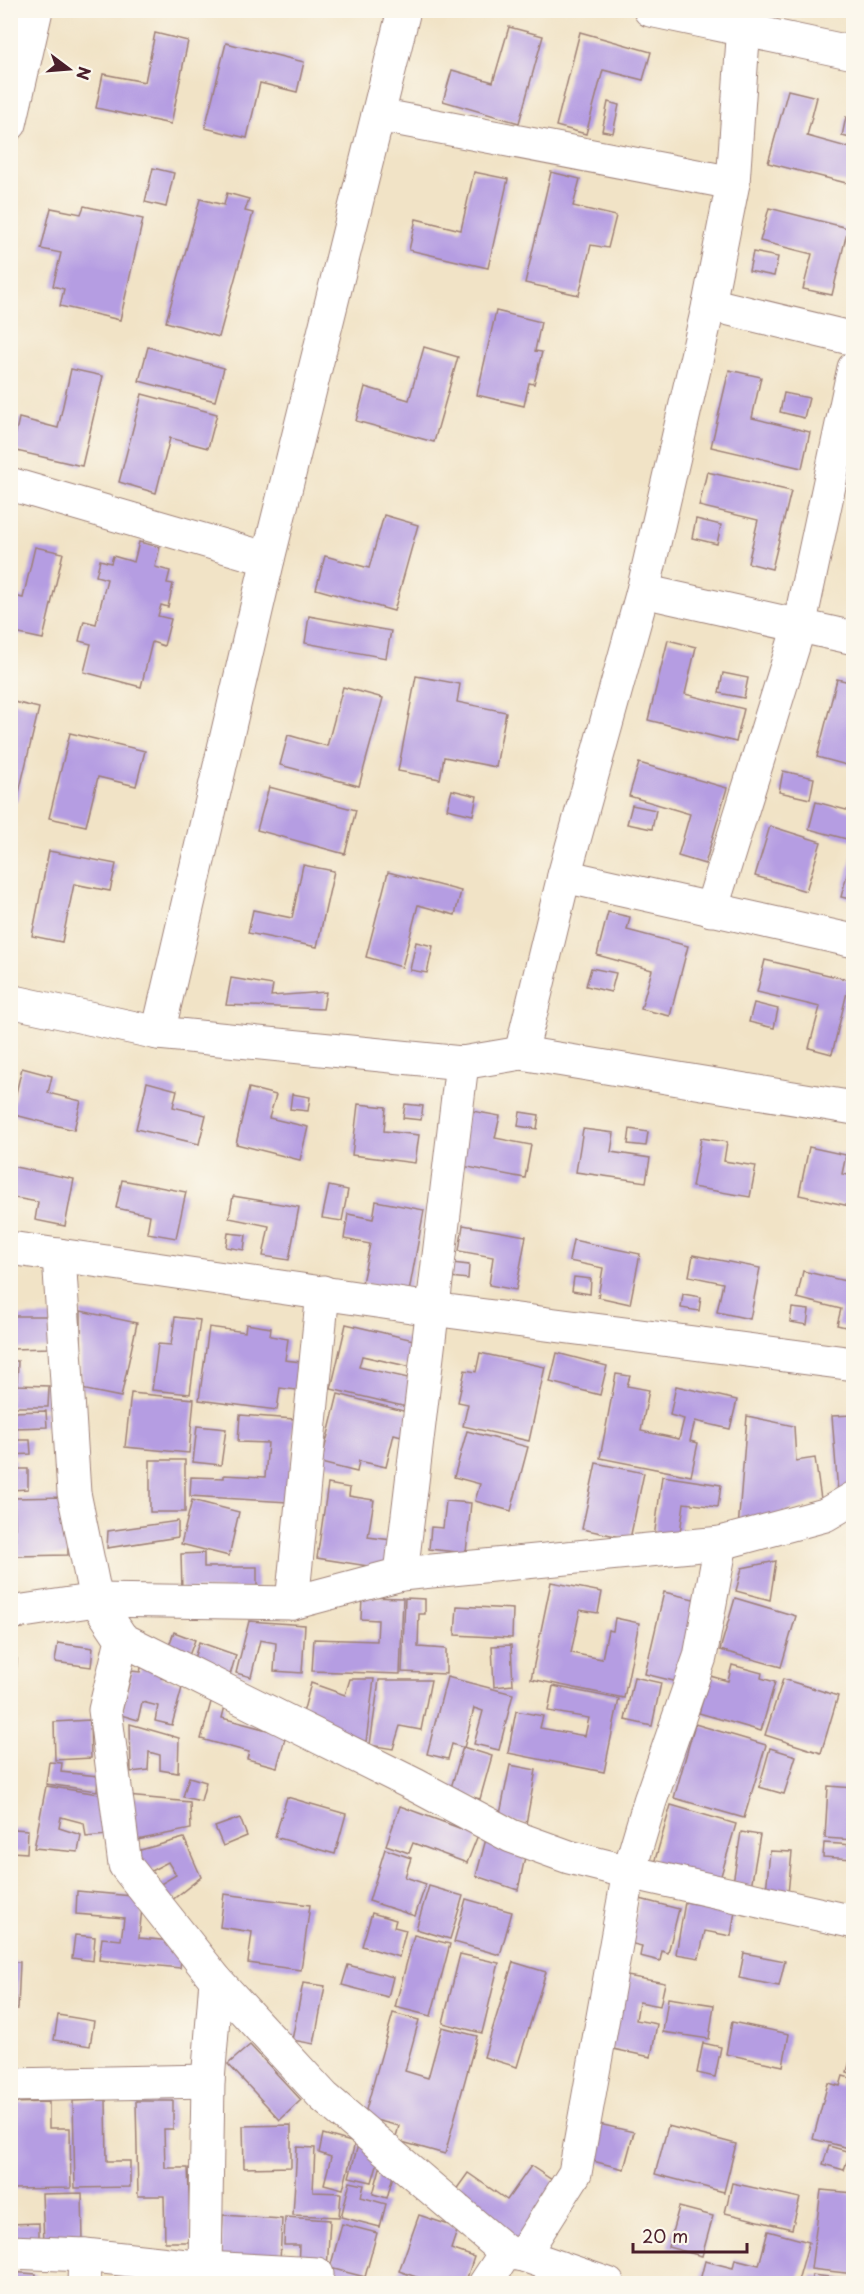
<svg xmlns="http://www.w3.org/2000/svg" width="864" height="2294" font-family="'Playpen Sans',sans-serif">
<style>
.building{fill:#b59de2}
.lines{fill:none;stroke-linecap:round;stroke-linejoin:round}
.minor-casing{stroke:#9e8178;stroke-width:35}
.minor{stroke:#fff;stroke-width:33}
</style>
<rect width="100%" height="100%" fill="#fbf7ec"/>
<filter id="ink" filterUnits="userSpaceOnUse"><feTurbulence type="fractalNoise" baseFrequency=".0167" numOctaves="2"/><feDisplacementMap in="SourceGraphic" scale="12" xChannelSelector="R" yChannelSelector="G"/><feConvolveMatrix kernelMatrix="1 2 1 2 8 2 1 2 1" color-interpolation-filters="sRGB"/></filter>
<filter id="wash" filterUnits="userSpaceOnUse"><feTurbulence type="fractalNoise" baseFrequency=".008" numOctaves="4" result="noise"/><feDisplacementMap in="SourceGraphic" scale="24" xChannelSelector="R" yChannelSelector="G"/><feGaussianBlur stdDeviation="1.35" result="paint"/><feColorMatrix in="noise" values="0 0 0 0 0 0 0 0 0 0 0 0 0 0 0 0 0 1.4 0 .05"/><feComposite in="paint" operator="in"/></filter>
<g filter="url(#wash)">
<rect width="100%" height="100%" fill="#f1e3c6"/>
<g id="blocks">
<g class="building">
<path d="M509,27l34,9 -24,87 -76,-22 9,-31 41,12z"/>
<path d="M580,32l71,20 -8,28 -40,-10 -17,64 -30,-8z"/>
<path d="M155,33l33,8 -17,83 -75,-16 7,-34 42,8z"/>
<path d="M226,43l78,19 -7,30 -37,-9 -13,55 -42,-10z"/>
<path d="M788,90l29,7 -10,39 47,13v36l-86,-22z"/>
<path d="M608,102l11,3 -6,28 -11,-2z"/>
<path d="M846,117l8,2v20l-12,-3z"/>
<path d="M153,168l21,5 -8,34 -21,-5z"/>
<path d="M474,172l34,7 -20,89 -79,-18 7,-31 45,11z"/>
<path d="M551,172l29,7 -7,27 43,10 -8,32 -17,-3 -12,50 -54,-12z"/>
<path d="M227,193l22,6 -4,12 8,2 -34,124 -53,-15 34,-123 24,6z"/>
<path d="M84,206l59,13 -23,101 -60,-14 4,-17 -11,-3 8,-33 -20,-4 10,-41 30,6z"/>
<path d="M769,208l79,20 -16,67 -29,-6 9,-35 -52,-13z"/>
<path d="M753,252l25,5 -4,19 -25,-5z"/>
<path d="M496,311l45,11 -6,29 7,1 -8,32 -5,-1 -5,23 -47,-11z"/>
<path d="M148,347l76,21 -9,33 -76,-20z"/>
<path d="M424,347l34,10 -24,85 -78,-21 9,-34 44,13z"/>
<path d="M71,369l32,7 -21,90 -70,-16 7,-32 39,10z"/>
<path d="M729,370l32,7 -9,41 58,14 -8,36 -91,-21z"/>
<path d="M784,393l25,5 -5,20 -24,-6z"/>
<path d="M142,394l75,20 -9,34 -38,-10 -14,55 -37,-11z"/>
<path d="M707,472l84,19 -19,78 -24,-6 10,-43 -59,-14z"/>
<path d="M384,515l34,10 -24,86 -78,-22 9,-33 44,12z"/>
<path d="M696,519l25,6 -4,19 -25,-6z"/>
<path d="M139,542l21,5 -5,20 15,4 -3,12 6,1 -5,23 -7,-2 -3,11 13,3 -7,27 -12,-4 -11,45 -57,-15 7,-28 -12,-3 5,-20 12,3 11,-45 -11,-3 4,-16 11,3 2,-7 21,6z"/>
<path d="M35,547l28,6 -20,86 -33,-7v-37l13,3z"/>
<path d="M309,616l82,15 -5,27 -81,-15z"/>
<path d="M668,640l28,7 -11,47 59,15 -8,33 -88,-22z"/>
<path d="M723,673l25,5 -4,20 -25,-5z"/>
<path d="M416,676l44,8 -3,18 49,10 -10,55 -52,-10 -4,22 -42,-8z"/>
<path d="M837,679l17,4v84l-37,-10z"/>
<path d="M343,687l40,11 -24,88 -79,-21 8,-30 39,11z"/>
<path d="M10,701l29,7 -22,93 -7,-1z"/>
<path d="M70,733l75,18 -9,35 -38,-9 -12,49 -37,-8z"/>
<path d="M639,763l88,25 -22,76 -27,-8 12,-42 -61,-18z"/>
<path d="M783,771l31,7 -4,21 -31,-7z"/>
<path d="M269,787l87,23 -11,44 -88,-24z"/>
<path d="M452,790l25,6 -4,19 -26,-6z"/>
<path d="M816,802l38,10v29l-45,-12z"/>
<path d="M632,805l24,5 -4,19 -25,-5z"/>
<path d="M770,826l51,16 -15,49 -51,-15z"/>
<path d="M49,851l67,13 -6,27 -36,-7 -12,58 -30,-6z"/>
<path d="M853,852l1,1v47l-13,-3z"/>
<path d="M303,865l31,6 -17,76 -69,-14 5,-23 39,8z"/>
<path d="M388,872l73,19 -6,24 -37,-10 -16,62 -36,-10z"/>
<path d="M608,912l22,5 -3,13 61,16 -18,70 -29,-7 11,-39 -55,-15z"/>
<path d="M416,942l17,4 -6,27 -17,-3z"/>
<path d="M765,960l85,20 -18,74 -23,-6 11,-41 -63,-15z"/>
<path d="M591,968l25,5 -5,19 -25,-6z"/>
<path d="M231,978l42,7 -2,11 55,-4 -3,17 -97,-4z"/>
<path d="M754,1003l24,6 -4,19 -25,-6z"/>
<path d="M22,1068l30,8 -4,17 33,8 -7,29 -63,-16z"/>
<path d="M147,1082l30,8 -4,17 33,8 -7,29 -63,-15z"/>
<path d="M249,1088l27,7 -7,23 39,9 -8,33 -64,-16z"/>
<path d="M292,1094l18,3 -2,14 -18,-2z"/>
<path d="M358,1104l28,3 -2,24 35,4 -4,28 -63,-8z"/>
<path d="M405,1104l18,2 -2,14 -18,-2z"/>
<path d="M467,1110l33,6 -5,22 36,7 -6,33 -68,-13z"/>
<path d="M520,1112l19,3 -2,14 -19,-3z"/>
<path d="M583,1129l31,4 -3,19 39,6 -4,24 -70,-10z"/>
<path d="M630,1129l18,3 -2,14 -18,-2z"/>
<path d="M701,1138l26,4 -3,19 32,5 -6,31 -58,-10z"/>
<path d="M809,1147l37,8 -4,19 12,2v31l-55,-12z"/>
<path d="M10,1166l64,13 -9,47 -30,-6 3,-18 -28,-5z"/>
<path d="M122,1180l64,12 -10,46 -29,-5 3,-18 -34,-7z"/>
<path d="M329,1186l19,4 -6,31 -20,-3z"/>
<path d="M233,1196l66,11 -10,53 -26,-4 6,-30 -40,-8z"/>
<path d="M376,1201l48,9 -15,82 -47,-9 8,-39 -26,-5 4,-25 25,5z"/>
<path d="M463,1225l63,11 -10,54 -27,-5 4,-28 -34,-6z"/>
<path d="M228,1233l18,2 -2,15 -18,-3z"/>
<path d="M573,1240l67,14 -10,50 -32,-7 5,-29 -34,-7z"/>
<path d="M693,1255l67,13 -10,51 -33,-7 6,-29 -34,-7z"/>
<path d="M452,1263l17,2 -1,14 -18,-2z"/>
<path d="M803,1271l51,12v46l-17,-4 4,-16 -44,-11z"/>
<path d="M574,1277l17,2 -1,15 -18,-3z"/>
<path d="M683,1294l18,3 -2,14 -18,-3z"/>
<path d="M792,1308l17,2 -2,15 -17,-3z"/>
<path d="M81,1311l56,12 -16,74 -40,-8z"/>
<path d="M10,1316h42v32l-42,1z"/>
<path d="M175,1317l25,3 -10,74 -38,-4 6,-46 13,1z"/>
<path d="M246,1324l25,4 -1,8 18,3 -3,21 16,2 -4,28 -17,-2 -3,22 -78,-10 10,-73 36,5z"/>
<path d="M346,1324l76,18 -6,26 -54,-12 -3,11 58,13 -6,28 -80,-19z"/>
<path d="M480,1353l65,14 -16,74 -66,-15 5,-22 -10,-2 7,-32 11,2z"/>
<path d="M557,1353l50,13 -7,29 -50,-13z"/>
<path d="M10,1361h8l-1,24 32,1 -1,21h-38z"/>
<path d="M616,1374l14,2 -3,10 22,4 -8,41 38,8 5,-20 -14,-4 6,-29 61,14 -7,29 -35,-8 -5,20 8,2 -7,33 -91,-18z"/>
<path d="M131,1393l63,6 -5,54 -64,-6z"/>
<path d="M338,1394l73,19 -6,24 -11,-3 -8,33 -27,-6 -2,11 -36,-9z"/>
<path d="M46,1411l1,16 -33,1 1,12h15l1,14 -21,1v-43z"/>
<path d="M240,1415l54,4 -6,83 -98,-6 1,-19 33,1v-3l41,2 3,-34 -30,-1z"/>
<path d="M854,1415v69l-16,9 -6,-77z"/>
<path d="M747,1416l47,10 2,35 19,-3 6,41 -83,30z"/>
<path d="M197,1426l29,3 -5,36 -28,-3z"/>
<path d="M467,1431l61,16 -17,64 -36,-10 5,-17 -26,-7z"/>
<path d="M10,1459h6v10h12v20l-18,1z"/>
<rect x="150" y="1460" width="35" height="52"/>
<path d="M596,1463l48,10 -14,66 -48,-10z"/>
<path d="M662,1476l59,9 -3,22 -34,-4 -5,38 -25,-3z"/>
<path d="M328,1484l22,4 -1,8 25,4 -6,37 24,3 -5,29 -70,-11z"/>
<path d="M67,1497l1,58 -52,1 -2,-58z"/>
<path d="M192,1500l47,12 -10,44 -48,-12z"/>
<path d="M446,1501l25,2 -5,50 -37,-4 2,-22 12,1z"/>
<path d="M178,1521v16l-71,11 1,-17z"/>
<rect x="10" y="1522" width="3" height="42"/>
<path d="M204,1553v14h53v22l-75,1 -1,-36z"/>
<path d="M776,1561l-6,39 -34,-9 6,-23z"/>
<path d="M551,1582l51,10 -4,21 -18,-3 -9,43 31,6 6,-29 5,1 2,-13 24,5 -15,75 -93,-19z"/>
<path d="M664,1592l38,9 -20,82 -37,-9z"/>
<path d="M362,1597l41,1 -3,76 -88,-3 2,-32 63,2 1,-21 -17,-1z"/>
<path d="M405,1598l20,1v15h-6l-1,33 28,2v25l-44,-2z"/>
<path d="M735,1598l61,18 -15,51 -61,-17z"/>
<path d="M457,1606l56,3 -1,29 -57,-3z"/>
<path d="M249,1621l56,4 -3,48 -28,-2 2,-28 -16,-3 -9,37 -15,-4z"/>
<path d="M174,1632l21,8 -7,18 -21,-7z"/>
<path d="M199,1642l37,13 -6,20 -37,-13z"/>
<path d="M58,1643l35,5 -2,19 -36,-5z"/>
<path d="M511,1645l2,40 -19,2 -2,-41z"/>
<path d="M10,1658l7,1 -2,29h-5z"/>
<path d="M142,1664l21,6 -2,8 22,6 -11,41 -17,-4 3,-15 -16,-4 -4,18 -17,-5 11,-44 8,1z"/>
<path d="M732,1665l30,8 -1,5 14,4 -14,49 -62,-18 11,-37 18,5z"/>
<path d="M447,1677l66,17 -14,56 -25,-6 9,-33 -9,-3 -10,40 -12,-4 -4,15 -21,-5z"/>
<path d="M634,1677l27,6 -9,43 -27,-6z"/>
<path d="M350,1679h24l-8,63 -63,-29 8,-30 34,12z"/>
<path d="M783,1679l55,17 -17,57 -56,-18z"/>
<path d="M379,1680h52l-10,50 -21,-4 -7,23 -23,-4z"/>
<path d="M553,1686l66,13 -15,73 -96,-19 8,-42 27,5 -3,12 45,8 4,-18 -41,-7z"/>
<path d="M211,1702l14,4 -3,12 64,17 -9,32 -30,-8 2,-7 -48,-13z"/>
<path d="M90,1720l1,38 -36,2 -1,-38z"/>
<path d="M130,1724l49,14 -1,35 -18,-3v-15l-11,-3 -1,18 -17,2z"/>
<path d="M695,1724l71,21 -22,73 -70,-20z"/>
<path d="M463,1747l29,9 -12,43 -30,-8z"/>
<path d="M770,1748l26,8 -12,38 -25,-7z"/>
<path d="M49,1762l13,1 -1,9 37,4 -1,15 -51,-7z"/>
<path d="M510,1765l26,5 -10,54 -27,-5z"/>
<path d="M189,1777l17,5 -5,19 -18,-4z"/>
<path d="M46,1786l53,8 7,41 -20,2 -2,-14 -23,-6 -2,11 22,7 -3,17 -44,-4z"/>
<path d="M828,1786l26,2v52l-29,-2z"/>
<path d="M127,1796l63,6 1,27 -59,12z"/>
<path d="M287,1797l59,17 -11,40 -60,-17z"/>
<path d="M671,1805l65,19 -18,62 -65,-19z"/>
<path d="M400,1806l78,29 -11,28 -54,-20 -4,10 -23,-8z"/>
<path d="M240,1818l7,18 -24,10 -8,-19z"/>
<path d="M14,1829l14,1 -1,23 -15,-1z"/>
<path d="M741,1832l19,3 -9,52 -18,-4z"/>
<path d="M184,1838l17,39 -34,27 -10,-18 19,-11 -8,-13 -19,10 -12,-21z"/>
<path d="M486,1839l39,18 -7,33 -42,-14z"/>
<path d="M824,1843l30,2v14l-31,-2z"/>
<path d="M385,1849l26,9 -6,19 21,7 -11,32 -46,-15z"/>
<path d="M770,1851l22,1 -4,42 -22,-2z"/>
<path d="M429,1886l34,10 -13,43 -34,-10z"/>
<path d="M77,1891l66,6 -4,41 44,4 -3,26 -81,-8 3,-22 19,2 3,-22 -48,-4z"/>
<path d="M224,1894l86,11 -9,65 -53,-7 4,-31 -32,-5z"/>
<path d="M466,1899l46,13 -12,43 -46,-13z"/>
<path d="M640,1899l39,10 -11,44 -6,-2 -2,10 -20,-5 2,-10 -13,-3z"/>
<path d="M685,1902l50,9 -4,25 -26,-5 -6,27 -23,-4z"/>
<path d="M372,1913l24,7 -2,7 12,3 -7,27 -37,-11z"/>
<path d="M75,1935l20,2 -2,24 -21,-3z"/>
<path d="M414,1935l36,9 -19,72 -36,-9z"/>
<path d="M744,1953l41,8 -6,25 -40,-8z"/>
<path d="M460,1954l39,9 -17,70 -39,-10z"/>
<path d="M10,1962h10l-2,47h-8z"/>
<path d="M513,1962l33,10 -29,95 -33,-10z"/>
<path d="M348,1965l45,12 -5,20 -46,-12z"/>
<path d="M622,1975l43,8 -5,23 -21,-4 -3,18 21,4 -6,33 -43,-9z"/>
<path d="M303,1983l22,3 -11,58 -22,-4z"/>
<path d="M668,1998l46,7 -5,34 -46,-7z"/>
<path d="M393,2013l26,7 -14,51 23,7 14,-51 35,9 -32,118 -50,-14 4,-14 -35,-9z"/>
<path d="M58,2015l36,6 -4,25 -36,-6z"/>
<path d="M732,2022l57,12 -6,32 -57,-12z"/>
<path d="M703,2043l18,4 -6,30 -18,-4z"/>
<path d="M250,2045l51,55 -21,20 -52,-56z"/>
<path d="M853,2049h1v25l-7,-2z"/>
<path d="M843,2076l11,3 -1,70 -40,-10 15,-56 12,3z"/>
<path d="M106,2100l1,61h23v26l-55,1 -2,-87z"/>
<path d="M136,2101h37v28h-9l1,39h23l3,74h-26l-1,-46h-26z"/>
<path d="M49,2102v26h21l1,60 -61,1v-86z"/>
<path d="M599,2124l35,8 -10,37 -35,-9z"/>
<path d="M291,2125v42l-47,1 -1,-42z"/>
<path d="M668,2126l68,18 -12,48 -69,-18z"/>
<path d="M323,2134l32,9 -12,46 -19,-5 7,-27 -12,-4z"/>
<path d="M358,2145l23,6 -9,31 -23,-5z"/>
<path d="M829,2146l21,6 -6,18 -21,-6z"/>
<path d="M297,2147l18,1 -2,44 28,1 -2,24 -46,-2z"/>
<path d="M531,2166l30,20 -43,61 -68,-49 18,-25 39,27z"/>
<path d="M380,2168l14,4 -7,26 -14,-4z"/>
<path d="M350,2182l14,3 -3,12 25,7 -6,23 -39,-10z"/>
<path d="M732,2183l68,15 -8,31 -67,-16z"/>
<path d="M821,2190l33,3v81l-43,-5z"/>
<path d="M82,2193l1,49 -39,1 -2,-49z"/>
<path d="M679,2207l34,9 -11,40 -34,-9z"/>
<path d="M223,2215l59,4 -2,43 -59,-4z"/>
<path d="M419,2215l39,13 -7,21 23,8 -9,27h-29l-37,-13z"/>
<path d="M285,2217l45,3 -3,50 -29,-1 1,-24h-15z"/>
<path d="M39,2223v15l-29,1v-15z"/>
<path d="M342,2224l35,9 -12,44 -35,-9z"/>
<path d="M768,2231l41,11 -12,42h-98l6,-23 28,7 2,-9 24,6z"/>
<path d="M10,2272l26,2 -1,10h-25z"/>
<path d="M812,2275l42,5v4h-43z"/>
</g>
</g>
</g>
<g filter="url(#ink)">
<use href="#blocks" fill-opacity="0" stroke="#9e8178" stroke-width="1.5"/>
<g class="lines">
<g class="minor-casing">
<g id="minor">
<path d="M650,10l204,43"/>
<path d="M378,115l355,68"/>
<path d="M10,124l26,-114"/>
<path d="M709,304l145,35"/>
<path d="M10,484l258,75"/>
<path d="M643,591l211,47"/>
<path d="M564,876l290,65"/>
<path d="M711,910l88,-283 55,-259"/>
<path d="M10,1001l148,32 304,30 59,-10 333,55"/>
<path d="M158,1033l110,-474 136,-549"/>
<path d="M521,1053l43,-177 79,-285 66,-287 24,-121 12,-173"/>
<path d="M10,1248l422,61 422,55"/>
<path d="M59,1255l15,238 22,107 26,39 -17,71 20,155 91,115 108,117 182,155 17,3 85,29"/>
<path d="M401,1574l61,-511"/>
<path d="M292,1603l31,-311"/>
<path d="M10,1613l86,-13 196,3 109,-29 320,-31 104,-28 29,-17"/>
<path d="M122,1639l295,147 94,50 58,21 60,15 225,50"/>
<path d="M10,2085l198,-4"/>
<path d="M10,2252l75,3 120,13 3,-187 8,-101"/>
<path d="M523,2255l52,-82 54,-301 21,-71 50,-144 21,-114"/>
<path d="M205,2268l112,6"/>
<path d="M84,2284l1,-29"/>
<path d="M485,2284l21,-32"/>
</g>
</g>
<use href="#minor" class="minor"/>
</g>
</g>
<rect width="864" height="2294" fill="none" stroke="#fbf7ec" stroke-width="36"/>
<g transform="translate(69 69) rotate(106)" stroke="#fbf7ec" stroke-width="4.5" paint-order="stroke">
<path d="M0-4.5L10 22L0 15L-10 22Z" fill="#4a1f2b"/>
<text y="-9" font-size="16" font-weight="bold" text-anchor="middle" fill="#4a1f2b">N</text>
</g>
<path d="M633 2243v9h114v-9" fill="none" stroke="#4a1f2b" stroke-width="3"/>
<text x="642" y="2243" font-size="18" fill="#4a1f2b" stroke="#fbf7ec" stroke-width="4.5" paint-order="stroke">20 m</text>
</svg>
